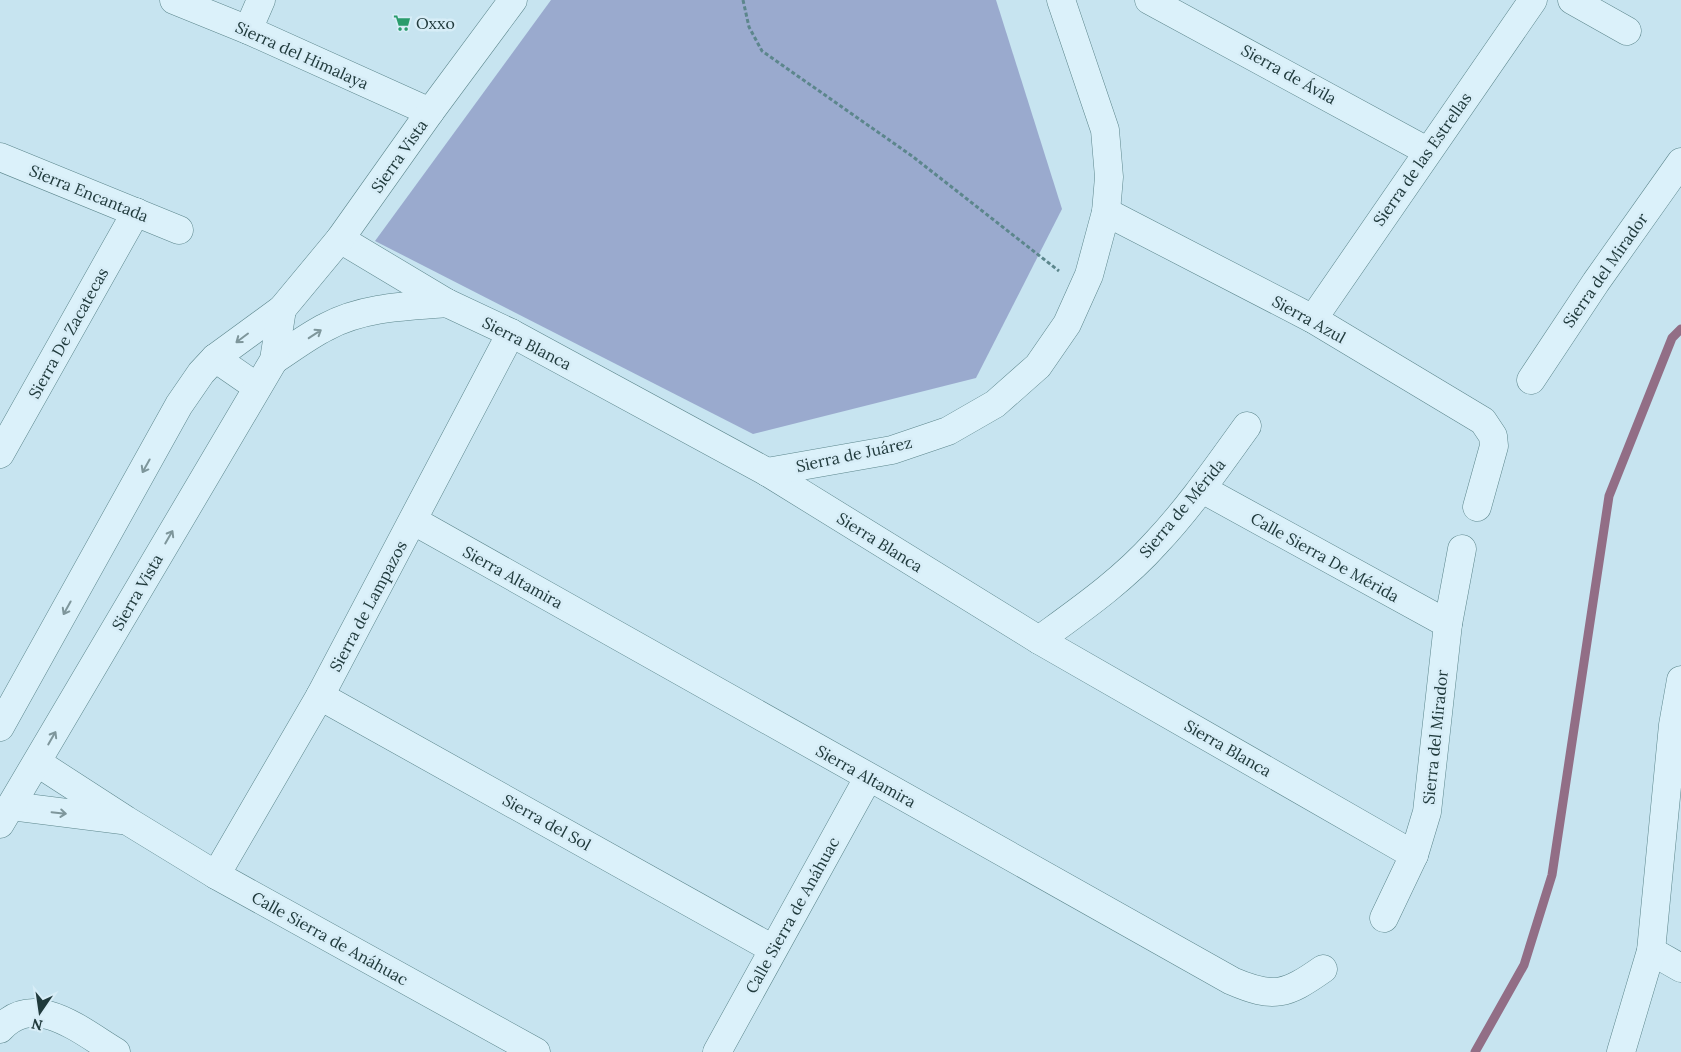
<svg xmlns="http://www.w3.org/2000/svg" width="1681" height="1052" font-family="Lora,serif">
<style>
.green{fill:#9aaace}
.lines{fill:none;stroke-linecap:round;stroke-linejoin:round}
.stream{stroke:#926e86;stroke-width:9}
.minor-casing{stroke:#5c868c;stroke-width:29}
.path{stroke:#5c868c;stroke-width:3;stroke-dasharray:4 2.5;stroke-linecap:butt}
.minor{stroke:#dbf1fa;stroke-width:28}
.oneway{stroke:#7e969b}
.labels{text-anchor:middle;stroke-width:5;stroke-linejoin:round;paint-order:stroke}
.poi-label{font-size:16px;fill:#203a3c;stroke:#d7edf7;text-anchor:start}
.street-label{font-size:16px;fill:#203a3c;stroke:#d7edf7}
</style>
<rect width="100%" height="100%" fill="#c7e4f0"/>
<path class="green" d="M551,0h445l66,209 -86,169 -223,56 -378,-193z"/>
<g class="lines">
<path class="stream" d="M1475,1052l49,-87 28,-90 57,-379 63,-158 9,-9"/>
<g class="minor-casing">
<g id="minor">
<path d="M174,0l74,30 182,82"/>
<path d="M1149,0l278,151"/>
<path d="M1572,0l55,31"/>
<path d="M248,30l13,-30"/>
<path d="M0,157l179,73"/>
<path d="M1106,212l207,107 170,102 10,15 1,10 -17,61"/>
<path d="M340,239l107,64 64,30 256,139 272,168 375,215"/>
<path d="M1313,319l220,-319"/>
<path d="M215,358l42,29"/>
<path d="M274,360c17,-11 34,-24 52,-33 36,-20 81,-21 121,-24"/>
<path d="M1531,380l65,-98 85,-120"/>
<path d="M0,454l136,-242"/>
<path d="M767,472l125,-22 56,-19 47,-27 43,-38 29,-42 22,-49 17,-63 3,-35 -4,-47 -44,-130"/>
<path d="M1202,489l246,135"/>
<path d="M414,521l818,460c42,18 54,14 91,-12"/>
<path d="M1039,640c41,-30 83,-59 117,-97 34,-36 62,-77 91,-117"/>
<path d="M320,696l453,253"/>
<path d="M0,727l179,-322 22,-32 14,-15 67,-49 58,-70 90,-127 83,-112"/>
<path d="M38,763l88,57 90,55 320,177"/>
<path d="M11,806l111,14"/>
<path d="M0,824l274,-464 8,-51"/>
<path d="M216,875l104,-179 191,-363"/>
<path d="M1384,918l30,-63 13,-43 21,-188 14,-75"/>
<path d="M1651,951l30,17"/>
<path d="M0,1029c35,-39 82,3 116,23"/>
<path d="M717,1052l151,-274"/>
<path d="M1621,1052l30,-101 22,-226 8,-45"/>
</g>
</g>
<path class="path" d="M743,0l6,27 13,24 150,105 147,115"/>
<use href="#minor" class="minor"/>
</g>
<defs><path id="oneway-shaft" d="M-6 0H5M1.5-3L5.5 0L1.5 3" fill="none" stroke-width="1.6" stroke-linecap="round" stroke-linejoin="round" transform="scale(1.25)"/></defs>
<g class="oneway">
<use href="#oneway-shaft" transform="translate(315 334) rotate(-33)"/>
<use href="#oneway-shaft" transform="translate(242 338) rotate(143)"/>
<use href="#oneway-shaft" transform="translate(146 466) rotate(119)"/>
<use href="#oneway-shaft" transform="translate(169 537) rotate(-60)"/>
<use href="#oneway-shaft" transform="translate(67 608) rotate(119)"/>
<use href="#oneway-shaft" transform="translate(52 738) rotate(-60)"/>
<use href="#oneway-shaft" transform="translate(59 813) rotate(6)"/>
</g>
<defs>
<g id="supermarket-bare" transform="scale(1.35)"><path d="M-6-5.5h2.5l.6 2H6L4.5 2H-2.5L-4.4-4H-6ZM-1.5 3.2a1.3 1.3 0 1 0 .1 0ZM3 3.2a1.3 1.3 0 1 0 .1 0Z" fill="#2a9c6c" stroke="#d7edf7" stroke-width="2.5" paint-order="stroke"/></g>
</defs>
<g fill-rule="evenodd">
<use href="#supermarket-bare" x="402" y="23"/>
</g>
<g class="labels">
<g class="poi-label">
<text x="416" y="29">Oxxo</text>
</g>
<g class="street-label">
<text transform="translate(302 55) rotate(24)" y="6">Sierra del Himalaya</text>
<text transform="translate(1289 74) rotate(29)" y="6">Sierra de Ávila</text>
<text transform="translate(399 156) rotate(-55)" y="6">Sierra Vista</text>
<text transform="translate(1422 159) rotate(-55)" y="6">Sierra de las Estrellas</text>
<text transform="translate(89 193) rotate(22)" y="6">Sierra Encantada</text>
<text transform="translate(1605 270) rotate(-55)" y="6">Sierra del Mirador</text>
<text transform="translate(1309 319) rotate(29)" y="6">Sierra Azul</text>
<text transform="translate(68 333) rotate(-61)" y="6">Sierra De Zacatecas</text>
<text transform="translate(527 343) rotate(27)" y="6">Sierra Blanca</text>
<text transform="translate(854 454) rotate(-12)" y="6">Sierra de Juárez</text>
<text transform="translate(1182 508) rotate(-50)" y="6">Sierra de Mérida</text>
<text transform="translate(880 542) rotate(32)" y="6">Sierra Blanca</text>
<text transform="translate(1325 557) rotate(29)" y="6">Calle Sierra De Mérida</text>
<text transform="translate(513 577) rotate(29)" y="6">Sierra Altamira</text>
<text transform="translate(137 592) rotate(-60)" y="6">Sierra Vista</text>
<text transform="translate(368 606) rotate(-62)" y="6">Sierra de Lampazos</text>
<text transform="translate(1435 737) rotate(-84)" y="6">Sierra del Mirador</text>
<text transform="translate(1228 748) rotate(30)" y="6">Sierra Blanca</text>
<text transform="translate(866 776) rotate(29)" y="6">Sierra Altamira</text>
<text transform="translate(547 822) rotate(29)" y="6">Sierra del Sol</text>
<text transform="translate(792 915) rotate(-61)" y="6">Calle Sierra de Anáhuac</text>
<text transform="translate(330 938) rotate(29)" y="6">Calle Sierra de Anáhuac</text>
</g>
</g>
<g transform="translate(40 1012) rotate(193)" stroke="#d7edf7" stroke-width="4" paint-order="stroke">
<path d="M0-4L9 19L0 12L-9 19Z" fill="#203a3c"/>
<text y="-8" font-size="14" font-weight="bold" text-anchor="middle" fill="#203a3c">N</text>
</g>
</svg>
